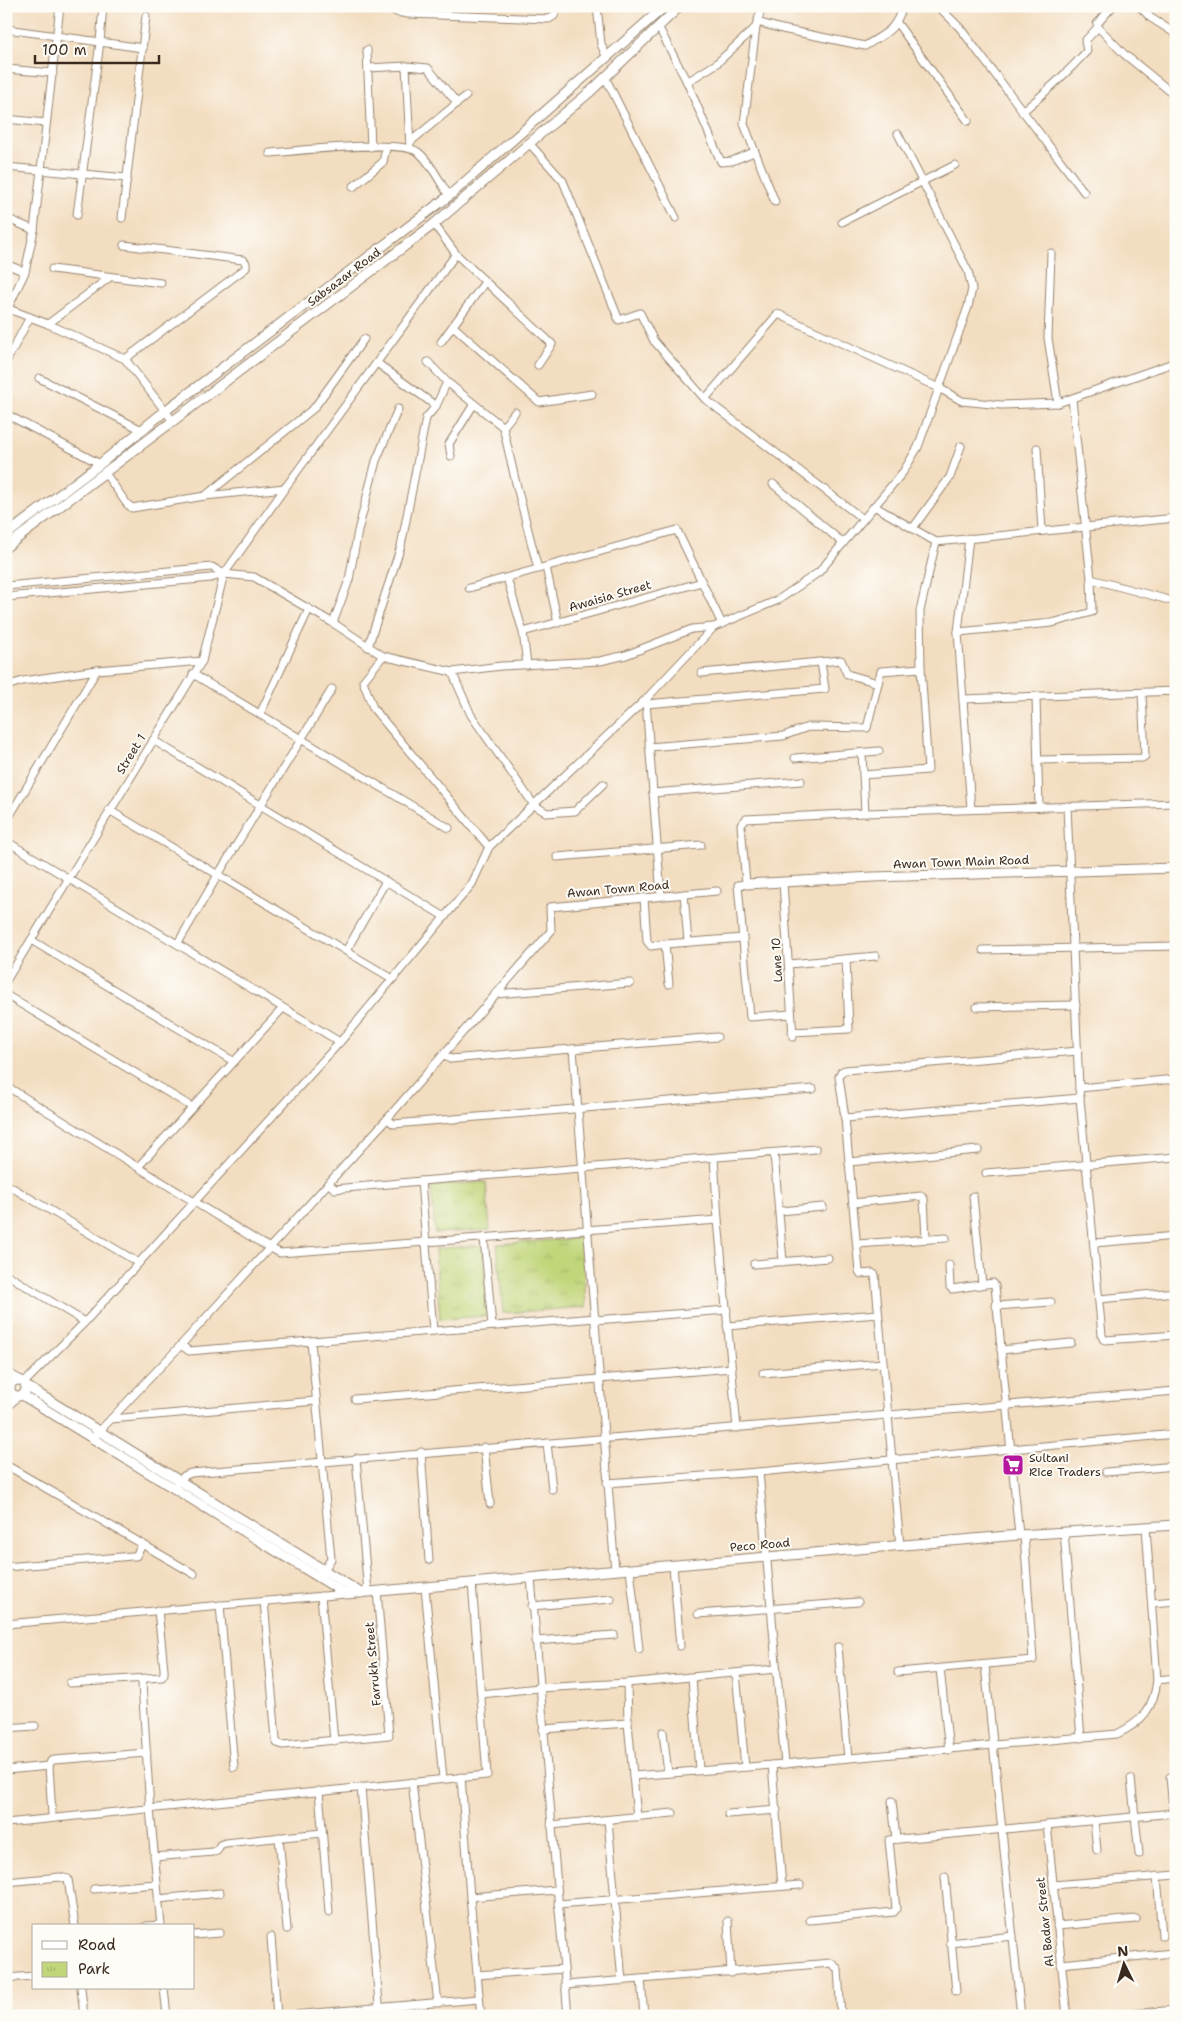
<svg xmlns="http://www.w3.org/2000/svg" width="1182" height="2022" font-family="'Shantell Sans',sans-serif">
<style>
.park{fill:url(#park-tufts);stroke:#7e804c}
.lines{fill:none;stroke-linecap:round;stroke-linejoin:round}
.minor-casing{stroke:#97846f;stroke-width:9}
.tertiary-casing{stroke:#97846f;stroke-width:11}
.minor{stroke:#fff;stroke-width:7}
.tertiary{stroke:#fff;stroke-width:9}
.labels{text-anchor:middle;stroke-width:4;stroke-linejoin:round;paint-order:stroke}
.street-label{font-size:12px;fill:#3b2a1e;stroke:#fdfcf7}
.poi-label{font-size:12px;fill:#3b2a1e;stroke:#fdfcf7;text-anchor:start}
</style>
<defs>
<pattern id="park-tufts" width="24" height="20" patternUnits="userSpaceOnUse" patternTransform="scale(1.25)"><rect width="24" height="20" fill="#c1d67a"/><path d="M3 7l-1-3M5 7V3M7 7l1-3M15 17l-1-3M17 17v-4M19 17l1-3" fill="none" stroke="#a7b869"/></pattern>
</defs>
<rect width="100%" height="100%" fill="#fdfcf7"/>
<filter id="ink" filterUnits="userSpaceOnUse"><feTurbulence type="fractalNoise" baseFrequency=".02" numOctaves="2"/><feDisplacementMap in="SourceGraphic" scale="10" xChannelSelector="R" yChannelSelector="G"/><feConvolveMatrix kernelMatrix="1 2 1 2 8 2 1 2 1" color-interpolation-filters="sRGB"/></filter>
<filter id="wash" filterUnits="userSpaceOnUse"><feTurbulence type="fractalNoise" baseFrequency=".0096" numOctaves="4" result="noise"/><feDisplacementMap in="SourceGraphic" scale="20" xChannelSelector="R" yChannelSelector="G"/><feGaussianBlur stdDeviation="1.12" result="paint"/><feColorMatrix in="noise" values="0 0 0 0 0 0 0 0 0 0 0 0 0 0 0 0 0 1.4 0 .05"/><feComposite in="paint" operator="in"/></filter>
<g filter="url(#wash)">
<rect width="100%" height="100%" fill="#f3ddc0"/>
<g class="park">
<path d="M486,1182l4,48 -55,3 -4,-47z"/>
<path d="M582,1238l4,69 -83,6 -6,-69z"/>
<path d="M483,1245l5,71 -48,3 -5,-70z"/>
</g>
</g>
<g filter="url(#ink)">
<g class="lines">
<g class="minor-casing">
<g id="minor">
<path d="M103,6l-3,36 43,6"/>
<path d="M392,6l4,6 12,2 141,5 5,-3 3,-10"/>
<path d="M597,6l4,38 6,14"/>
<path d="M938,6l22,22 124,164"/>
<path d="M1113,6l-16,18 1,3 26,27 52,42"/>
<path d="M1139,6l12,12 25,16"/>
<path d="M757,22l25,7 83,17c22,-14 29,-14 38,-40"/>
<path d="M897,23l71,98"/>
<path d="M756,27l-12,97 31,78"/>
<path d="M659,28l28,54 34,80 11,-1 22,-9"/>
<path d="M6,29l94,13 -23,173"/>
<path d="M367,50l4,97"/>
<path d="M406,66l4,82"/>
<path d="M368,68l38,-2 22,2 29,35"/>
<path d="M6,69l47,4"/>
<path d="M605,77l71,141"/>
<path d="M687,82l29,-18 40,-37 6,-21"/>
<path d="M1022,112c23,-19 45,-39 65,-61l-2,-10 13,-14"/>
<path d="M6,119l40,4"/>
<path d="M410,142l56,-46"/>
<path d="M529,143l34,38 56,139 21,-7 14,28 51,58 158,120"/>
<path d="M270,153c26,-2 130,-14 148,-1 12,9 23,32 31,44"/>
<path d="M6,167l121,11"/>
<path d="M353,187l30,-25 3,-14"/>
<path d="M6,218l28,12"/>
<path d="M122,218l24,-202"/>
<path d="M842,222l113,-57"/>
<path d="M434,224l22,30 96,90 -14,21"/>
<path d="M124,245l119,15 3,3v5l-121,91"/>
<path d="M1051,253l-3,85 10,65"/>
<path d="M6,264l19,8"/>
<path d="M52,269l109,14"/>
<path d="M6,308l42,16 77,35 48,62"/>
<path d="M8,308l17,-36 9,-42 26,-224"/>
<path d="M48,324l62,-47"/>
<path d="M453,326l86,76 53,-8"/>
<path d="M441,342l44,-60"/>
<path d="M6,362l24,-45"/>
<path d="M428,362l19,20 56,45 12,52 23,90"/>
<path d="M377,363l59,43"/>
<path d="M39,378l103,52"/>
<path d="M705,399l73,-85 161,74 23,13 39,4 57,-2 118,-41"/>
<path d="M6,414l94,50"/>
<path d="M503,427l12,-15"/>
<path d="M1037,448l5,83"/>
<path d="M451,456l-2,-12 25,-40"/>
<path d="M105,473l22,31 5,4 73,-12 109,-88 50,-69"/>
<path d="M773,484l70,59"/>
<path d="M205,496l80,-8"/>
<path d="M874,506l62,36 240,-24"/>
<path d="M913,528l37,-51 11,-31"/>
<path d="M969,538l-11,94 13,177"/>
<path d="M546,567l12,56"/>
<path d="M507,578l16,54 4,33"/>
<path d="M1091,579l85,23"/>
<path d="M6,586l206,-19 12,7 30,3 79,46 50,33 69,16 49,-6 99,-5 26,-6 66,-26 22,-2"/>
<path d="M469,588l208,-58 45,94"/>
<path d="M6,597l205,-19 13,-4"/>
<path d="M333,623l16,-43 9,-49 18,-70 22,-52"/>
<path d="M523,632l179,-50"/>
<path d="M958,632l94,-9 40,-11 -1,-33 -19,-180"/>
<path d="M368,647l33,-101 25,-128 10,-12 11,-24"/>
<path d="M383,656l-20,25 10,27 116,139"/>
<path d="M97,670l105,-9"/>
<path d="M452,672l19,43 63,90 13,8 28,-2 28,-27"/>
<path d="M702,673l139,-13 6,14 31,9"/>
<path d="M193,674l256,154"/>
<path d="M6,686l17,-5 74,-11 -91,152"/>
<path d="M1036,697l3,110"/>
<path d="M963,699l213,-8"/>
<path d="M646,702l15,194"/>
<path d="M646,704l179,-15 -4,-27"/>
<path d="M260,714l49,-105"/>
<path d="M153,740l292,177"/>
<path d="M649,747l134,-11 25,-9 59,1 14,-57 40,-3"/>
<path d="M862,753l3,60"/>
<path d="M795,758l84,-7"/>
<path d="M1038,760l104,-2 3,-2 -3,-63"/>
<path d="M863,775l65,-5 -7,-102 -1,-57 16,-69"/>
<path d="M653,793l148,-12"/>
<path d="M1067,806l12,282 23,247 1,4 2,1 71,-5"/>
<path d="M109,810l284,169"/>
<path d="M6,841l334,201"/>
<path d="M557,857l144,-12"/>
<path d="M783,882l10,155"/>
<path d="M684,894l4,48"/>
<path d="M644,898l3,43 4,5 14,-2 4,40"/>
<path d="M31,940l202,121"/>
<path d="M178,943l40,-68 114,-186"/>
<path d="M665,944l78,-6"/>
<path d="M983,950l193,-4"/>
<path d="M346,951l40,-70"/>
<path d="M789,964l87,-8"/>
<path d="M6,981l196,-320 22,-87 61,-86 171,-234"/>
<path d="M495,994l135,-11"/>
<path d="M6,995l186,112"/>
<path d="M977,1007l99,-2"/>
<path d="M791,1014l-41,3 -12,-132 8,-1 -5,-59 5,-6 119,-6 311,-10"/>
<path d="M792,1032l57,-3 -3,-70"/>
<path d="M573,1049l42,522"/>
<path d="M444,1055l6,4 267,-22"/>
<path d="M6,1086l255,157 19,10 438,-33"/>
<path d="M1079,1088l97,-9"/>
<path d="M845,1118l235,-20"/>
<path d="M387,1119l7,5 419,-35"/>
<path d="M774,1153l9,109"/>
<path d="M714,1158l4,62 19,208"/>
<path d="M849,1162l129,-12"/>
<path d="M138,1167l145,-159"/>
<path d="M986,1173l190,-16"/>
<path d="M421,1181l395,-32"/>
<path d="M328,1183l7,6 86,-8 12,150 163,-13"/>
<path d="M6,1184l133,79"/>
<path d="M973,1196l9,88"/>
<path d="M853,1203l68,-7 3,3 2,40"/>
<path d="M780,1211l43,-4"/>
<path d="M484,1238l8,88"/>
<path d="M1094,1243l82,-7"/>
<path d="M857,1244l89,-6"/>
<path d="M754,1264l74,-6"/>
<path d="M949,1265l1,22 2,2 41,-6 2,3 24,249"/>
<path d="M6,1274l79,48"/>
<path d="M1099,1299l77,-7"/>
<path d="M996,1306l55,-4"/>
<path d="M595,1320l132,-10"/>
<path d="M727,1326l151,-12"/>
<path d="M311,1341l20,218 -9,14"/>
<path d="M181,1345l8,6 244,-20"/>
<path d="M1001,1350l70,-7"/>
<path d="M763,1373l120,-10"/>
<path d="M24,1383l61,-61 255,-280 132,-158 17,-37 157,-148 68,-72 64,-27 41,-28 84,-100 15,-25 50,-140 4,-18 -4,-18 -70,-137"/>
<path d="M6,1398l5,-5"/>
<path d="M355,1399l377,-31"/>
<path d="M6,1409l12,-13"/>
<path d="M111,1419l204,-18"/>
<path d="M92,1439l89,-94 206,-226 164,-188 -1,-24 167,-16"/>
<path d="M547,1443l5,46"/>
<path d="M484,1447l6,57"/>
<path d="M421,1452l8,108"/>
<path d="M356,1458l12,134"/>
<path d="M6,1465l188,109"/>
<path d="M759,1472l26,292"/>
<path d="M1106,1472l70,-6"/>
<path d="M607,1483l152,-11 417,-38"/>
<path d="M177,1484l7,-8 7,-3 985,-82"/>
<path d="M1064,1532l17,206"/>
<path d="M900,1546l-25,-271 -3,-2 -11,1 -2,-3 -14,-153 -6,-41 2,-5 4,-2 233,-19"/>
<path d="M673,1566l7,80"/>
<path d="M6,1567l126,-11h4l6,-11"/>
<path d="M630,1569l9,80"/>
<path d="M531,1578l37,438"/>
<path d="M425,1587l18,192"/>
<path d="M321,1596l13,145"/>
<path d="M264,1601l12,138 1,4 6,2 106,-10 -12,-144"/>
<path d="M1152,1603l24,-2"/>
<path d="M220,1605l14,162"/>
<path d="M532,1606l79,-7"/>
<path d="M698,1614l160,-12"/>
<path d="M6,1624l340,-30"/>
<path d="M535,1641l79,-6"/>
<path d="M838,1647l10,111"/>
<path d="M985,1665l36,351"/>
<path d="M940,1669l9,81"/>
<path d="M898,1672l135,-12 -9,-125"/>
<path d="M736,1673l9,94"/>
<path d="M692,1678l7,92"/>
<path d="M144,1679l-2,4 8,126 11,117"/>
<path d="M1157,1680l19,-2"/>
<path d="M70,1683l92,-6 2,-3v-5l-6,-59"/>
<path d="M627,1683l1,40 9,94"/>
<path d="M481,1694l58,-6 88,-5 149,-14"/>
<path d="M6,1728l29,-2"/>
<path d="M543,1729l85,-6"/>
<path d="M663,1732l5,41"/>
<path d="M772,1765l10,121"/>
<path d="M6,1770l43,-4"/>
<path d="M633,1776l139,-11 345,-31c25,-12 37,-26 40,-54l-11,-153"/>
<path d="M461,1777l9,120 11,119"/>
<path d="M1170,1777l6,61"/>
<path d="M1131,1779l8,75"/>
<path d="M412,1782l26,221"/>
<path d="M361,1787l19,229"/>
<path d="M319,1791l10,121"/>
<path d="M892,1801l4,38"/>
<path d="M728,1814l49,-4"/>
<path d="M52,1815l-3,-49 2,-5 3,-1 93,-7"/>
<path d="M608,1820l14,161"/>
<path d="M1094,1821l3,29"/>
<path d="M6,1823l481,-48 -15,-192"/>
<path d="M551,1825l122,-12"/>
<path d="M1047,1825l20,191"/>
<path d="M279,1837l8,92"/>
<path d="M154,1857l59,-5 4,-1 3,-6 5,-2 97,-10"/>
<path d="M1157,1876l5,60"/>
<path d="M945,1877l11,114"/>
<path d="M6,1882l54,-5 8,2 7,47"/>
<path d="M1053,1885l123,-10"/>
<path d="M94,1889l63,-5"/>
<path d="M470,1897l87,-7"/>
<path d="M158,1899l62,-6"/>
<path d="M558,1904l242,-19"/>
<path d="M810,1920l84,-8 2,-3 -7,-69 285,-27"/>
<path d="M728,1921l3,52"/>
<path d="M146,1926l15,-1"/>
<path d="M1057,1926l79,-7"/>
<path d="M194,1935l26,-2"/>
<path d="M271,1937l6,79"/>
<path d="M950,1943l63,-7"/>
<path d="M1061,1964l112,-11 3,2"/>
<path d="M477,1975l87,-6"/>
<path d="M6,1978l28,-2"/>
<path d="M565,1985l76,-6"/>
<path d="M81,1988l3,28"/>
<path d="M164,1988l3,28"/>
<path d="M1175,2010l1,-31"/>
<path d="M63,2016l20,-2"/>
<path d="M281,2016l198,-17"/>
<path d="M644,2016l-3,-37 190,-16 7,6 3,47"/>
<path d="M1107,2016l69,-6"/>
</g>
</g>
<g class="tertiary-casing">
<g id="tertiary">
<path d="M6,535l94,-71 65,-53 284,-215 216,-190"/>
<path d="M6,547l428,-323 157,-133 89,-85"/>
<path d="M746,884l127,-7 303,-9"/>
<path d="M6,1373l13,7"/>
<circle cx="18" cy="1388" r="8"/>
<path d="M26,1386l335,207"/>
<path d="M22,1395l324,199 673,-59 157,-10"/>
</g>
</g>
<use href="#minor" class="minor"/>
<use href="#tertiary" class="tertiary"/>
</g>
</g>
<defs>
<g id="supermarket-square" transform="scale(1.125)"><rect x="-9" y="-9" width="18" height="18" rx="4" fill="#b5179e" stroke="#fdfcf7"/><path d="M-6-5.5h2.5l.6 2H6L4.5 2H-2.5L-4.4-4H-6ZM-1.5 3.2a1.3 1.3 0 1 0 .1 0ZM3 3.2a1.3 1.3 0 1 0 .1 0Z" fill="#fff"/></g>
</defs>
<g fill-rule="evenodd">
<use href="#supermarket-square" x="1013" y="1465"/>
</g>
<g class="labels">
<g class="street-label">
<text transform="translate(344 277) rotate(-37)" y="4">Sabsazar Road</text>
<text transform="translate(610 596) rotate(-16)" y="4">Awaisia Street</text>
<text transform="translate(131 754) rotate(-58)" y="4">Street 1</text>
<text transform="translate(961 862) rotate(-2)" y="4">Awan Town Main Road</text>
<text transform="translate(618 889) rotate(-5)" y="4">Awan Town Road</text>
<text transform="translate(777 960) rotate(-93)" y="4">Lane 10</text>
<text transform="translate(760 1545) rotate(-5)" y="4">Peco Road</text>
<text transform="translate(373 1664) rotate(-95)" y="4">Farrukh Street</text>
<text transform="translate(1045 1922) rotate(-96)" y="4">Al Badar Street</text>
</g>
<g class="poi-label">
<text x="1029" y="1462">Sultani<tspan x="1029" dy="14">Rice Traders</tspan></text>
</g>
</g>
<rect width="1182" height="2022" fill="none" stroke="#fdfcf7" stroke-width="25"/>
<rect x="32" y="1924" width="162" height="65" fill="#fdfcf7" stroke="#afa8a0"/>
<rect x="42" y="1941" width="25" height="8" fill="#ffffff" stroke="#afa8a0"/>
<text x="78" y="1950" font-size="15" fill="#3b2a1e">Road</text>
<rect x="42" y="1962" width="25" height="15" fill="url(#park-tufts)" stroke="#afa8a0"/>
<text x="78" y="1974" font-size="15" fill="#3b2a1e">Park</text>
<g transform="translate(1124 1964) rotate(355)" stroke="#fdfcf7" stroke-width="4" paint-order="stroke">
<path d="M0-4L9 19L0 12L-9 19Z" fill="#3b2a1e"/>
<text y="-8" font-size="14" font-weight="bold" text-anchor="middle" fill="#3b2a1e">N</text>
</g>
<path d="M35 55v8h124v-8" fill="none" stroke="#3b2a1e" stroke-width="2.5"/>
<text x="42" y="55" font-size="15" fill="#3b2a1e" stroke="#fdfcf7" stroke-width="4" paint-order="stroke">100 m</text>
</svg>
